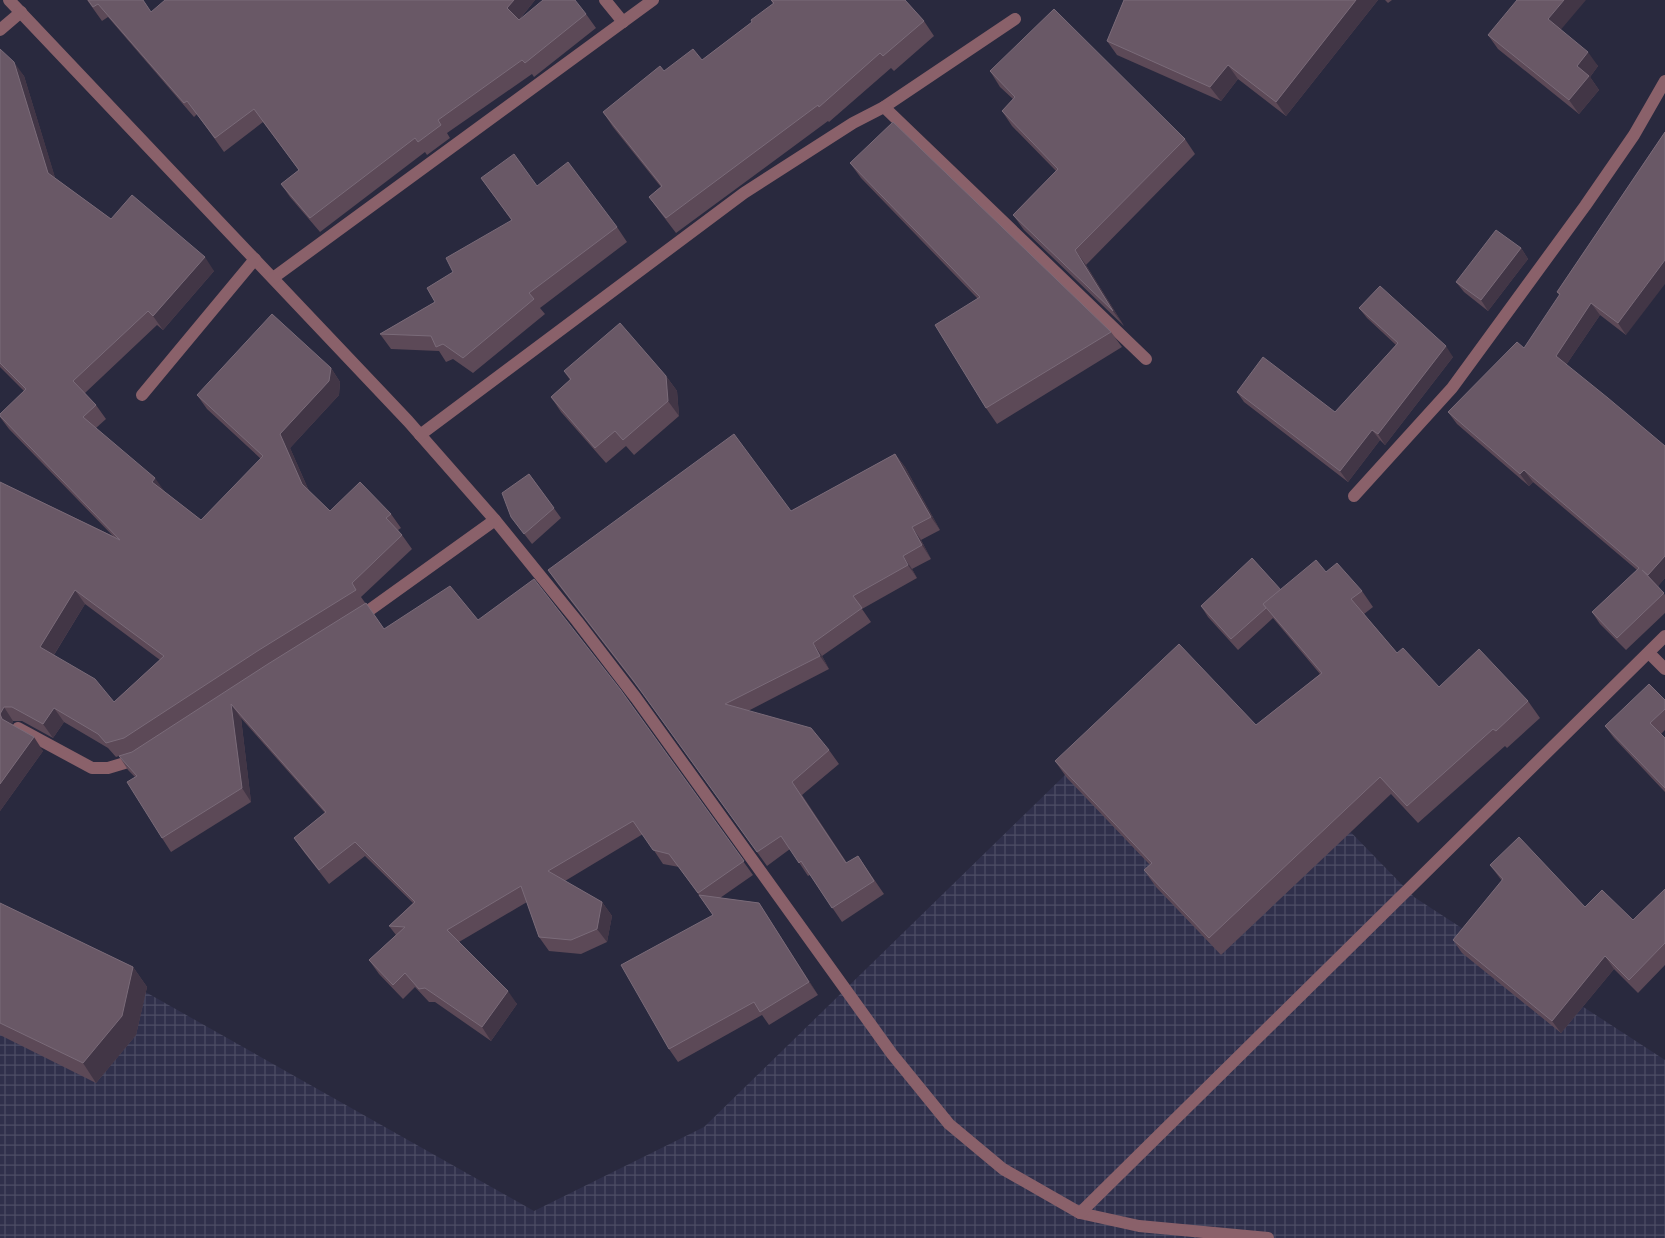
<svg xmlns="http://www.w3.org/2000/svg" width="1665" height="1238" font-family="'Fira Sans Condensed',sans-serif">
<style>
.industrial{fill:url(#industrial-grid)}
.lines{fill:none;stroke-linecap:round;stroke-linejoin:round}
.minor{stroke:#8a616a;stroke-width:12}
.wall{fill:#5c4957;fill-rule:evenodd}
.shaded-wall{fill:#423646}
.building{fill:#695866;stroke:#7a6b79;fill-rule:evenodd}
</style>
<defs>
<pattern id="industrial-grid" width="8" height="8" patternUnits="userSpaceOnUse" patternTransform="scale(1.25)"><rect width="8" height="8" fill="#30304b"/><path d="M0 4h8M4 0v8" fill="none" stroke="#4d4d65"/></pattern>
</defs>
<rect width="100%" height="100%" fill="#29293e"/>
<path class="industrial" d="M1183,660l231,237 251,163v178h-1665v-328l534,301 170,-84z"/>
<g class="lines">
<g class="minor">
<path d="M9,0l399,421 87,99 82,101 59,77 256,356 57,70 54,45 77,44 59,13 129,12"/>
<path d="M605,0l18,22"/>
<path d="M0,30l21,-18"/>
<path d="M884,107l131,-88"/>
<path d="M273,278l380,-278"/>
<path d="M142,395l113,-136"/>
<path d="M420,435l324,-242 109,-70 31,-16 262,252"/>
<path d="M1354,496l98,-108 133,-182 49,-71 31,-54"/>
<path d="M357,619l138,-99"/>
<path d="M1649,653l16,16"/>
<path d="M18,728l74,40h16l30,-9"/>
<path d="M1080,1213l585,-577"/>
</g>
</g>
<g class="wall">
<path d="M87,0l64,12 384,-12 -16,20 67,-6 10,14 -62,49 -2,-3 -85,59 3,5 -23,17 -2,-3 -105,80 -30,-35 -9,-13 18,-14 -36,-48 -39,30 -27,-38 -3,3 -86,-100 -6,4z"/>
<path d="M771,0h134l19,21 10,15 -40,35 -3,-3 -62,54 -1,-1 -152,112 -16,-21 -11,-15 12,-10 -48,-60 -10,-15 61,-41 38,-11 50,-38 21,-18z"/>
<path d="M1124,0h254l-92,116 -48,-37 -17,22 -104,-46 -10,-14z"/>
<path d="M1385,0h7l-4,3z"/>
<path d="M1561,30l37,36 -8,11 9,13 -20,24 -81,-65 -10,-14z"/>
<path d="M0,49l24,27 31,102 56,41 103,52 -51,59 -6,-5 -72,68 11,12 10,14 -10,9 69,64 36,28 60,-61 -54,-50 -10,-14 134,-27 9,14 -1,13 -49,53 19,43 21,20 61,3 10,14 -3,2 4,5 10,14 -51,48 23,32 94,-9 142,69 133,186 -33,23 39,5 59,92 -49,30 -7,-10 -84,47 -9,-13 44,-134 -34,-48 -16,-3 -20,-30 -78,47 37,21 10,14 -5,26 -26,12 -32,-3 -10,-14 -12,-35 -68,40 58,62 -26,37 -56,-39h-6l-14,-15 -12,12 -24,-25 -10,-14 27,-25 -7,-9 24,-23 -48,-47 -36,28 -25,-32 -10,-14 31,-25 -84,-95 10,84 -80,50 -9,-14 -27,-61 -7,-7 -9,-14 8,-3 -11,4 -8,-9 -44,-26 -11,16 -31,-17h-9l-1,3 31,27 -43,60v-329l113,54 -104,-107 -9,-12 24,-26 -24,-24zM85,604l75,56 -46,42 -60,-47z"/>
<path d="M990,71l195,68 10,15 -109,111 38,61 -100,-96 -11,-15 43,-44 -44,-45 -10,-15 11,-12 -13,-12z"/>
<path d="M1665,132l-39,203 -26,-20 -34,50 99,81v132l-7,8 7,9v18l-39,37 -26,-26 -8,-12 45,-42 -104,-88 -4,4 -72,-62 -9,-12 76,-64 36,-52 -3,-4z"/>
<path d="M850,163l261,169 11,15 -125,77 -11,-16 -8,-109 -117,-121z"/>
<path d="M481,178l56,8 80,41 10,15 -87,66 5,6 -72,59 -20,-14 -7,3 -7,-11 -48,-2 -11,-15 55,-32 18,-30 59,-51z"/>
<path d="M1521,248l7,11 -40,52 -24,-19 -8,-10z"/>
<path d="M1359,308l94,49 -68,88 -5,-5 -32,42 -104,-80 -7,-10 98,20 61,-67 -29,-27z"/>
<path d="M564,371l102,5 11,15 2,25 -45,39 -8,-9 -20,17 -45,-51 -10,-15 19,-17z"/>
<path d="M895,454l10,13 35,63 -19,10 10,19 -19,10 5,9 -55,31 9,13 -49,34 7,13 -81,42 81,39 10,14 -37,31 45,68 11,-7 26,38 -42,28 -32,-47 -2,1 -18,-27 -23,17 -125,-173 -85,-110 -9,-13 243,-59z"/>
<path d="M529,474l32,44 -29,26 -21,-27z"/>
<path d="M1326,572l36,19 11,16 -9,7 33,39 42,34 89,14 12,17 -33,30 -2,-2 -87,77 -27,-29 -170,161 -65,-68 -12,-17 6,-5 -83,-87 -12,-17 201,-36 64,-51 -47,-56 -35,32 -30,-33 -7,-11 80,-16z"/>
<path d="M1665,700v30l-4,4 4,4v54l-51,-54 -9,-12z"/>
<path d="M1490,865l95,42 48,13 32,-31v76l-27,28 -24,-24 -53,64 -99,-80 -9,-13 49,-59z"/>
<path d="M0,903l133,64 14,20 -11,48 -40,48 -96,-48z"/>
</g>
<g class="shaded-wall">
<path d="M514,0h21l-18,22 -10,-14z"/>
<path d="M1356,0h22l-92,116 -10,-14z"/>
<path d="M1564,0h22l-28,33 -10,-14z"/>
<path d="M1588,52l10,14 -8,11 9,13 -20,24 -10,-14 8,-34z"/>
<path d="M14,62l10,14 34,111 -10,-14z"/>
<path d="M1228,65l10,14 -17,22 -11,-14z"/>
<path d="M1521,248l7,11 -40,52 -7,-11z"/>
<path d="M1075,250l11,15 38,61 -11,-15z"/>
<path d="M205,257l9,14 -51,59 -10,-14z"/>
<path d="M1665,260v24l-39,51 -8,-12z"/>
<path d="M1591,303l9,12 -36,53 -8,-12z"/>
<path d="M1446,346l7,11 -68,88 -7,-11z"/>
<path d="M331,368l9,14 -1,13 -49,53 22,50 -10,-14 -22,-50z"/>
<path d="M666,376l11,15 2,25 -11,-15z"/>
<path d="M1372,430l8,10 -32,42 -8,-11z"/>
<path d="M895,454l10,13 35,63 -9,-13z"/>
<path d="M1524,470l9,12 -4,4 -9,-12z"/>
<path d="M155,478l10,14 -13,-10z"/>
<path d="M912,527l9,13 10,19 -9,-14z"/>
<path d="M903,556l9,13 5,9 -9,-13z"/>
<path d="M1665,556v22l-8,9 -9,-12z"/>
<path d="M75,590l10,14 -35,57 -10,-14z"/>
<path d="M813,643l9,13 7,13 -9,-13z"/>
<path d="M231,704l10,14 10,84 -9,-14z"/>
<path d="M4,707l9,14 -3,7 -8,-9 -2,-5z"/>
<path d="M54,708l10,14 -11,16 -10,-14z"/>
<path d="M34,737l9,14 -43,60v-27z"/>
<path d="M602,902l10,14 -5,26 -10,-13z"/>
<path d="M759,903l9,14 50,78 -9,-13z"/>
<path d="M1605,956l9,13 -53,64 -9,-12z"/>
<path d="M133,967l14,20 -11,48 -40,48 -13,-20z"/>
<path d="M508,991l9,13 -26,37 -9,-14z"/>
</g>
<g class="building">
<path d="M88,0h55l8,12 14,-12h349l-7,8 12,12 24,-20h32l11,14 -61,49 -3,-3 -84,60 3,5 -23,17 -3,-4 -105,80 -29,-34 18,-14 -45,-61 -39,29 -28,-37 -3,2 -86,-99 -5,3z"/>
<path d="M771,0h134l19,21 -41,35 -3,-3 -61,54 -1,-2 -152,113 -17,-21 13,-11 -59,-74 57,-46 4,5 29,-22 9,11 50,-38 -1,-2 23,-17z"/>
<path d="M1124,0h232l-80,102 -48,-37 -18,22 -103,-46z"/>
<path d="M1517,0h47l-16,19 40,33 -11,14 12,10 -20,24 -81,-65z"/>
<path d="M1054,9l131,130 -110,111 38,61 -100,-96 45,-46 -56,-58 13,-14 -25,-26z"/>
<path d="M0,49l14,13 34,111 63,46 21,-24 73,62 -52,59 -5,-5 -75,70 23,24 -13,12 72,61 -3,4 49,38 62,-64 -66,-61 75,-81 59,54 -2,13 -49,53 22,50 28,27 30,-29 31,32 -5,4 16,17 -50,48 4,7 -97,60 -135,88 -18,5 -8,-9 -44,-26 -11,16 -31,-17h-8l-4,7 2,5 32,18 -34,47v-302l120,58 -120,-124v-2l26,-25 -26,-26zM75,590l89,66 -50,46 -19,-23 -55,-32z"/>
<path d="M893,122l218,210 -125,76 -51,-83 45,-28 -130,-134z"/>
<path d="M1665,132v128l-47,63 -27,-20 -35,53 52,42 57,48v110l-17,19 -6,-5 22,23 -47,45 -25,-26 47,-44 -115,-98 -4,4 -72,-62 69,-70 7,6 36,-54 -3,-2z"/>
<path d="M514,154l23,32 31,-24 49,65 -88,66 5,6 -71,59 -20,-14 -7,3 -5,-11 -51,-2 55,-32 -8,-14 26,-16 -7,-14 66,-38 -31,-42z"/>
<path d="M1496,230l25,18 -40,52 -25,-18z"/>
<path d="M1380,286l66,60 -68,88 -6,-4 -32,41 -103,-79 26,-35 72,55 63,-69 -39,-35z"/>
<path d="M620,323l46,53 2,25 -45,39 -8,-9 -20,17 -44,-51 20,-18 -7,-8z"/>
<path d="M734,434l57,77 104,-57 36,63 -19,10 10,18 -19,11 5,9 -55,31 9,12 -49,35 7,13 -95,48 86,24 18,22 -37,32 54,81 12,-7 16,25 -42,27 -31,-47 -2,2 -18,-27 -24,16 -124,-172 -85,-110z"/>
<path d="M529,474l25,34 -30,26 -13,-17 -9,-24z"/>
<path d="M1252,558l29,32 -18,14 3,4 -35,31 -30,-33z"/>
<path d="M1316,560l10,12 11,-9 25,28 -11,8 46,54 6,-5 36,39 40,-38 49,52 -32,30 -3,-2 -86,77 -27,-29 -171,161 -65,-68 8,-7 -97,-102 124,-117 77,81 66,-52 -59,-69z"/>
<path d="M534,579l86,110 124,172 -46,32 -29,-39 -16,-4 -20,-29 -85,50 54,31 -5,27 -26,11 -32,-3 -18,-51 -74,44 61,61 -26,36 -57,-39 -6,1 -14,-16 -12,12 -24,-25 36,-33 -16,-1 26,-24 -60,-60 -36,28 -25,-32 32,-26 -95,-108 11,84 -80,50 -35,-56 10,-6 -18,-20 13,-4 136,-88 98,-61 18,26 66,-43 28,34z"/>
<path d="M1649,684l16,16v9l-15,14 15,15v50l-60,-62z"/>
<path d="M1519,837l66,70 17,-17 31,30 32,-31v54l-36,37 -24,-24 -53,65 -99,-81 50,-61 -13,-14z"/>
<path d="M699,895l60,8 50,79 -49,30 -6,-10 -85,47 -48,-84 92,-50z"/>
<path d="M0,903l133,64 -11,49 -39,47 -83,-40z"/>
</g>
</svg>
